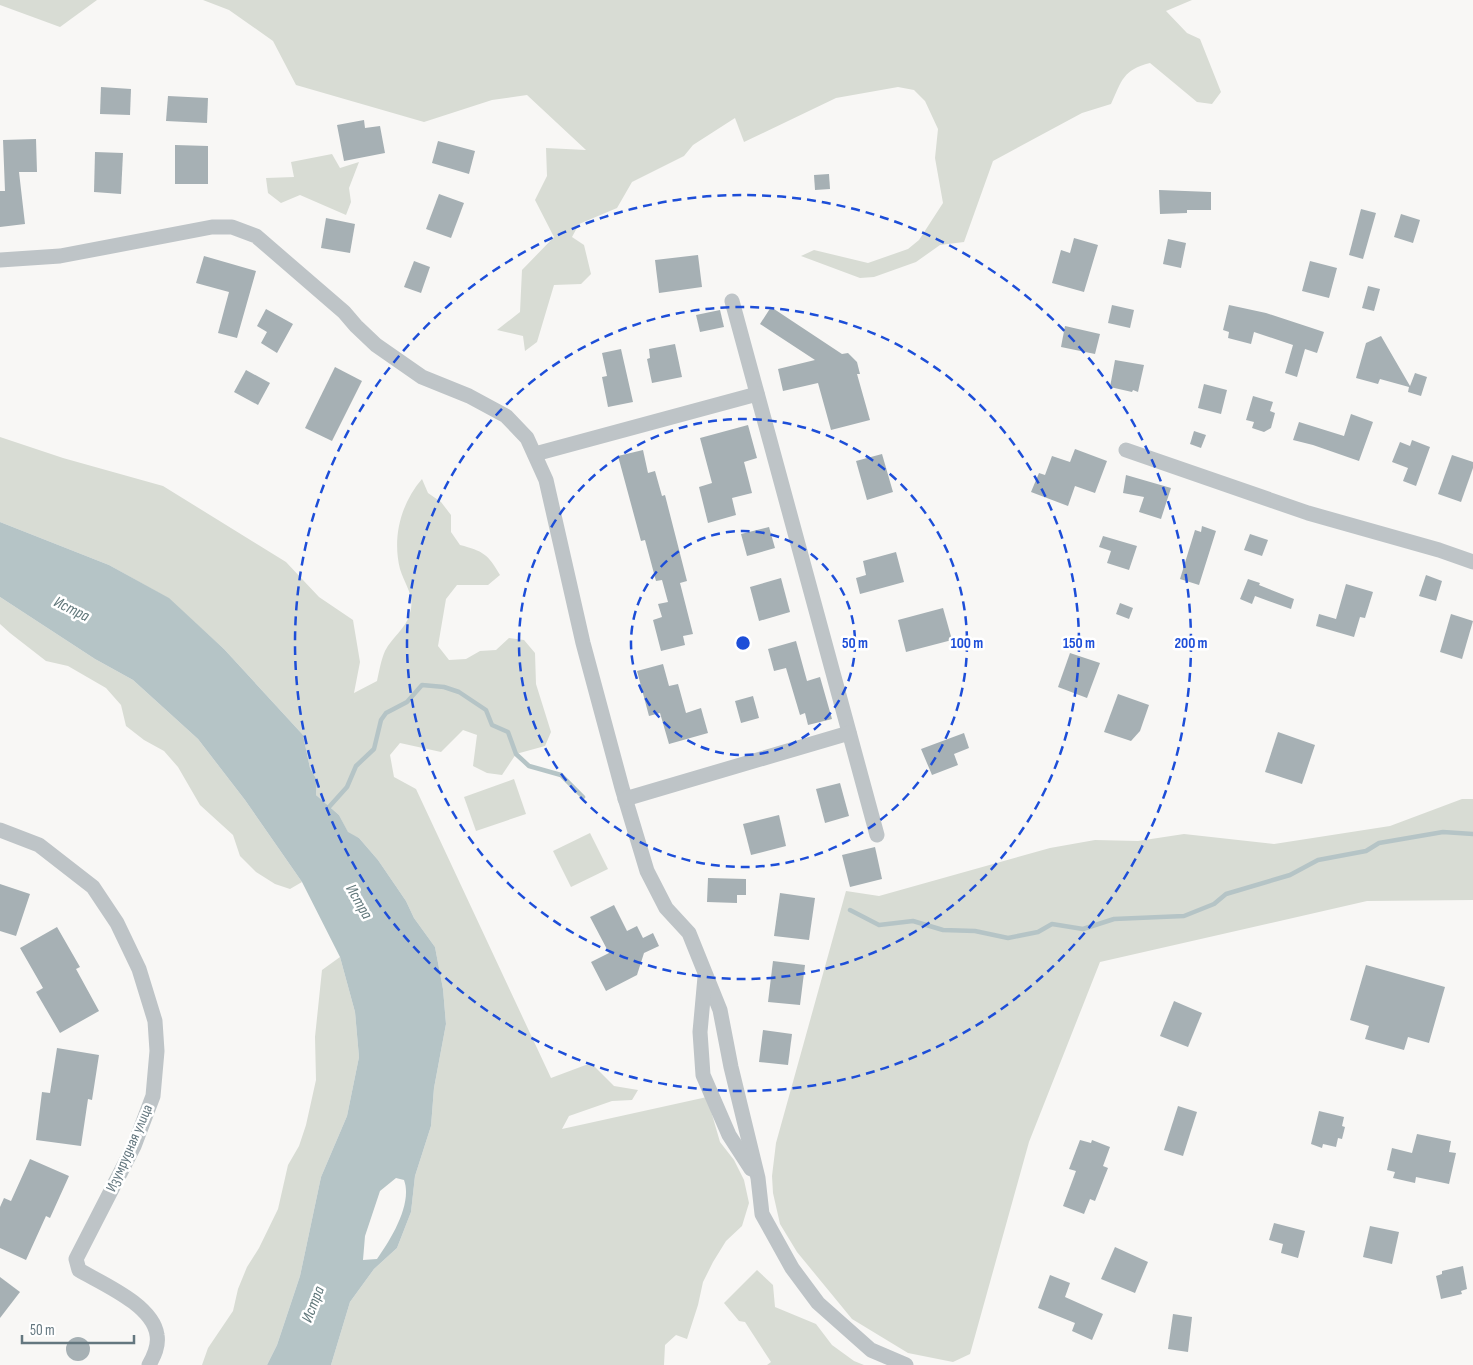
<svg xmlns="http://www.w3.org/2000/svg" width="1473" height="1365" font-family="'Sofia Sans Condensed',sans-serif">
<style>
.green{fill:#d8dcd4}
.water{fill:#b5c4c6;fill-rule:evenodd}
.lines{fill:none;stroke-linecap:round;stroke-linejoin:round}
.stream{stroke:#b5c4c6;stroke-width:4.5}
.building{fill:#a6b0b4}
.minor{stroke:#bec4c7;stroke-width:15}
.ring{fill:none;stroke:#1d4ed8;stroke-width:2.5;stroke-dasharray:9 6}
.labels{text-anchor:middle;stroke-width:5;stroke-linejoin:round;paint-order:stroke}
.street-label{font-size:15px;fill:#64777f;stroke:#fff}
.water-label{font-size:16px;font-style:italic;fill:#5f7679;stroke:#fff}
.centre{fill:#1d4ed8;stroke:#fff;stroke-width:2.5}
.ring-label{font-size:15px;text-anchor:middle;font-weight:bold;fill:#1d4ed8;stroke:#fff;stroke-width:5;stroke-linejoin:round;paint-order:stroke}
</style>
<rect width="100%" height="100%" fill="#f8f7f5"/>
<g class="green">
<path d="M0,0h97l-37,27 -60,-22z"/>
<path d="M203,0h989l-26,11 21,22 13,6 21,53 -9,12 -15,-2 -47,-39c-27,7 -28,17 -39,41l-29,9 -89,48 -29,81 -24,3 -24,17 -42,15 -14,1 -59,-22 13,-6 54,13 40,-14 11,-9 24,-37 -8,-45 3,-29 -13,-28 -11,-11 -16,-3 -62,11 -92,44 -9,-24 -42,27 -9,11 -52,26 -15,26 -38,16 -7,13 12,8 7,29 -10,10 -27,1 -17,57 -12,9 -2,-15 -26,-6 23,-18 2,-42 32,-33 -19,-37 12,-24 -1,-28 40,2 -59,-55 -35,5 -68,22 -128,-37 -23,-44 -44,-31z"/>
<path d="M332,154l8,14 19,-6 -10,26 2,14 -5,13 -46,-20 -19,8 -13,-10 -2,-15 28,-1 -3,-15z"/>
<path d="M0,437l63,21 100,28 123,76 33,35 34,23 7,42 -6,31 23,-12c2,-9 4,-21 8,-30 7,-14 21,-22 25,-38 5,-17 -5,-28 -10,-44 -8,-32 1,-66 22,-90l6,14 13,9 10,13v17l9,13c23,6 28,9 40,30l-12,10h-31l-11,14 -8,47 11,14 17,-1 14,-8 16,-1 13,-12 15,2 11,13 1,31 15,48 -6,14 -29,8 -14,21 -15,-2 -14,-7 4,-31 -14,-5 -22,22 -41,-9 -10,12 4,22 22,12 135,289 40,-15 23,23 24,4 -6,10 -20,1 -43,15 -7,13 145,-32 13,45 14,18 10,20 5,23 -7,23 -16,15 -13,21 -10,20 -5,23 -11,34 -11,-4 -11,10 -1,20h-333l19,-63 24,-33 23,-21 14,-36 4,-36 16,-50 3,-38 12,-64 -3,-35 -8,-42 -21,-29 -8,-17 -28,-41 -19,-22 -11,-5 -9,-18 -23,-20 1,-15 -7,-12 -7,-33 -79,-86 -56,-51 -59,-33 -109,-43z"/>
<path d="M0,597l95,62 38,21 65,59 47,61 57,82 -12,7 -15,-5 -19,-12 -16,-16 -7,-21 -33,-30 -22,-38 -14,-16 -20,-11 -18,-14 -5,-21 -15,-17 -38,-22 -22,-5 -36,-28 -10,-9z"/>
<path d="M514,779l12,35 -50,17 -12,-34z"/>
<path d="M1462,799h11v101l-106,1 -267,61 -71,180 -59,212 -17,8 -45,-9 -56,-34 -55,-67 -17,-28 -7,-31 -1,-17 4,-33 70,-252 33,5 171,-48 45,-8 43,1 46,-7 90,10 116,-18z"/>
<path d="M590,833l18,36 -37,18 -18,-36z"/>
<path d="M340,957l15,55 4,45 -12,59 -26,61 -21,99 -23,69 -10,20h-65l6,-17 25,-37 5,-22 9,-22 12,-19 19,-39 10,-44 11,-19 7,-21 10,-45 -1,-43 7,-67z"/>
<path d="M757,1270l16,15 2,22 41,17 16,21 22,16 10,4h-97l4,-3 -26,-40 -6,-1 -15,-18z"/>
</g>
<path class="water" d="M0,522l109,43 60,33 55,51 79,86 7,33 7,12 -1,15 23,20 9,17 11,6 19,22 28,41 8,17 21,29 8,42 3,35 -12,64 -3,38 -16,50 -4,36 -14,36 -23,21 -24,33 -19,63h-64l10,-20 23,-69 21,-99 26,-61 12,-59 -4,-45 -15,-55 -38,-75 -57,-82 -47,-61 -65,-59 -38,-21 -95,-62zM396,1178l8,2c9,24 -14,61 -27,79l-14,1 2,-24 15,-45z"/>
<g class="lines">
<g class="stream">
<path d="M328,812l1,-5 18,-20 9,-21 18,-17 7,-29 5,-7 21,-11 15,-17 22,2 15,5 27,18 6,15 16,7 8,22 13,12 32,9 22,22"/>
<path d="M850,910l29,15 34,-4 30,9 32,1 33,7 30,-6 14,-8 31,5 31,-10 70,-3 30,-12 12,-10 64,-19 28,-15 48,-9 13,-8 64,-11 30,2"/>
</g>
</g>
<g class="building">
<path d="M101,87l30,2 -1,26 -30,-1z"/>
<path d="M168,96l40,2 -1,25 -41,-2z"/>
<path d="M364,120l1,8 15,-2 5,27 -41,8 -7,-36z"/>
<path d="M36,139l1,33h-18l6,52 -25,3v-36h5l-2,-51z"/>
<path d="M438,141l37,10 -6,23 -37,-11z"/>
<path d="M175,145l33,1v38h-33z"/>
<path d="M95,152l28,1 -2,41 -27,-2z"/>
<path d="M829,174l1,15 -15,1 -1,-15z"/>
<path d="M1159,190l52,2v18h-24v3l-27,1z"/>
<path d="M439,194l25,9 -13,35 -25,-9z"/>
<path d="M1361,209l15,4 -13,46 -14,-4z"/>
<path d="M1401,214l19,6 -7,23 -19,-6z"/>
<path d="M326,218l29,6 -5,29 -29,-5z"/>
<path d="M1074,238l24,7 -14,47 -32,-9 9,-33 9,3z"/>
<path d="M1168,239l18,4 -5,25 -18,-4z"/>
<path d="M698,255l4,32 -43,6 -4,-33z"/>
<path d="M204,256l52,15 -19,67 -19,-5 11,-41 -33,-9z"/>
<path d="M414,261l16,6 -9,26 -17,-6z"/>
<path d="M1310,261l27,7 -8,30 -27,-7z"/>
<path d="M1368,286l12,3 -6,22 -12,-3z"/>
<path d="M1112,305l22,5 -4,18 -22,-5z"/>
<path d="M1229,305l37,8 58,19 -7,21 -12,-4 -8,28 -12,-4 8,-28 -39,-13 -3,12 -23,-6 1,-6 -6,-2z"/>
<path d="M771,307l71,47 6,-1 9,9 3,12h-3l13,46 -39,10 -13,-47 -35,8 -5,-22 37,-9 -55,-36z"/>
<path d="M266,309l27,15 -16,29 -16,-10 6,-11 -10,-6z"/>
<path d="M720,310l4,17 -24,5 -4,-17z"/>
<path d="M1065,326l35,8 -5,20 -34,-7z"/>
<path d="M1381,336l29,50 5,-13 12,4 -6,19 -13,-4 1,-5 -29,-8 -2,5 -22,-6 10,-35z"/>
<path d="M675,344l7,33 -30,6 -5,-24 3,-1 -1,-9z"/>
<path d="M621,349l12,53 -25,5 -6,-30 5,-1 -5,-23z"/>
<path d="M1115,360l29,5 -6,27 -5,-2 -1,2 -22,-5z"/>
<path d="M335,367l27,14 -30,60 -27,-13z"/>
<path d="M246,370l24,13 -12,22 -24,-13z"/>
<path d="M1204,384l23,6 -6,24 -23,-6z"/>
<path d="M1253,396l20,6 -3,9 5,2 -4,15 -7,4 -12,-4 2,-6 -8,-2z"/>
<path d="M1351,414l22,8 -14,39 -46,-16 -20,-5 6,-18 45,14z"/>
<path d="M748,425l9,33 -13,4 8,31 -20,5 4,17 -28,8 -9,-36 13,-4 -12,-45z"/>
<path d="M1194,431l12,4 -5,13 -11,-4z"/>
<path d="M1412,440l18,7 -14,39 -13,-5 5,-13 -16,-6 8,-20 10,4z"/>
<path d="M1075,449l32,12 -12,32 -20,-7 -7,20 -37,-14 8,-19 6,2 7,-19 18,6z"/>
<path d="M643,450l5,23 7,-2 7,25 3,-1 22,86 -7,2 13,51 -10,2 2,9 -24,6 -8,-31 9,-3 -4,-13 10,-2 -6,-22 -6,1 -11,-41 -4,1 -23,-85z"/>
<path d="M882,454l11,38 -26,8 -11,-39z"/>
<path d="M1452,455l21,7v6l-12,34 -23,-8z"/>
<path d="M1126,475l45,13 -10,31 -22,-7 5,-15 -21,-4z"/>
<path d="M1202,526l14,5 -17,54 -19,-6 15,-49 6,2z"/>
<path d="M769,527l6,21 -28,8 -6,-22z"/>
<path d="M1250,534l18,6 -6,16 -18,-6z"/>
<path d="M1103,536l34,10 -8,24 -22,-7 4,-12 -12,-4z"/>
<path d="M896,552l8,30 -44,12 -4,-16 10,-3 -3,-14z"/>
<path d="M1426,575l16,6 -6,20 -17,-5z"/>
<path d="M781,578l9,34 -31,9 -9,-34z"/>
<path d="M1248,579l12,4 -1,2 35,14 -3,10 -36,-13 -3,8 -12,-5z"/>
<path d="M1346,584l27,8 -8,26 -5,-1 -6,20 -38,-11 3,-12 17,5z"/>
<path d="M1120,603l13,5 -4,11 -13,-5z"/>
<path d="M943,608l9,32 -46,12 -8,-32z"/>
<path d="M1451,614l22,7 -11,38 -22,-7z"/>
<path d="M796,641l11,40 13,-4 12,42 -24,6 -3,-12 -5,2 -14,-47 -12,3 -6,-22z"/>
<path d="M1070,653l30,10 -13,35 -29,-11z"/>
<path d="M663,664l6,22 9,-2 8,29 15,-5 7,25 -39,11 -9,-31 -11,3 -12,-45z"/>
<path d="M1118,694l31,11 -9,26 -9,10 -27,-9z"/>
<path d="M753,696l6,22 -18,5 -6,-22z"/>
<path d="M1278,732l37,13 -13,39 -37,-12z"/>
<path d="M964,733l5,15 -15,6 4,11 -26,10 -11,-26z"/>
<path d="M840,783l9,33 -24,7 -9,-34z"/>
<path d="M779,815l7,31 -35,9 -8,-31z"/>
<path d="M875,847l7,32 -32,8 -8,-32z"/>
<path d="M708,878l38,1v16h-9v8l-30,-1z"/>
<path d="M0,884l30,10 -14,42 -16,-5z"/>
<path d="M780,893l35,5 -6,42 -35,-4z"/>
<path d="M614,905l13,26 10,-5 6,12 10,-5 6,13 -15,7 -7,22 -31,16 -15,-29 18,-9 -19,-36z"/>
<path d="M57,927l23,40 -4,2 23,42 -39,22 -24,-41 7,-4 -23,-40z"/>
<path d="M773,961l32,4 -5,40 -32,-3z"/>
<path d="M1366,965l79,22 -16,56 -21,-6 -4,13 -39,-11 4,-13 -19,-6z"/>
<path d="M1174,1001l28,12 -14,34 -28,-11z"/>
<path d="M763,1030l29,4 -4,31 -29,-3z"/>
<path d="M57,1048l42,7 -7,45 -4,-1 -7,47 -45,-6 6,-48 8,1z"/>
<path d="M1178,1106l19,6 -14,44 -19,-6z"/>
<path d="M1319,1111l25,6 -2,9 3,1 -3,12 -4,-1 -2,9 -13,-3 -1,4 -11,-4z"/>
<path d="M1417,1134l34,7 -2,11 7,1 -7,31 -33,-7 -1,6 -22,-5 2,-6 -8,-2 5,-22 20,5z"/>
<path d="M1080,1140l11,3 1,-3 18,7 -7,19 5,2 -13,33 -5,-2 -6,15 -21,-8 13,-35 -7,-2z"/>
<path d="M30,1159l39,17 -19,42 -4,-2 -20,44 -26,-12v-41l4,-9 7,3z"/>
<path d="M1274,1223l31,8 -7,27 -17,-5 2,-9 -14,-4z"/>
<path d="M1370,1226l29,6 -7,32 -29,-7z"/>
<path d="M1115,1247l33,15 -13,31 -34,-14z"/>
<path d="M1463,1266l4,23 -6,2 1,3 -21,5 -5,-23 6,-2v-3z"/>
<path d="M1050,1275l20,8 -5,14 38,17 -11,26 -20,-9 3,-8 -37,-15z"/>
<path d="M0,1277l20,15 -20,26z"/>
<path d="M1173,1314l19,3 -4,35 -20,-3z"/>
<circle cx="78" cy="1349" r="12"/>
</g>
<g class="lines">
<g class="minor">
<path d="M0,260l60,-4 152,-29h20l24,9 88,76 12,14 20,19 46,32 47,19 37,20 21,22 19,42 37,163 39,145 25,83 19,37 23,25 31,77 11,57 27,111 4,36 30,54 26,35 53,47 35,15"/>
<path d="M732,301l145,534"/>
<path d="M1126,450l182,63 131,37 34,12"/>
<path d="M535,454l222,-60"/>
<path d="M625,799l224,-66"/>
<path d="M0,830l39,15 54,42 24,36 22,46 16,52 2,30 -4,45 -19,50 -58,113 3,11c24,14 74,35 78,65 2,11 -3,21 -8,30"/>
<path d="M705,977l-5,55 3,43 26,60 22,34"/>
</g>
</g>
<g class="ring">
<circle cx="743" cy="643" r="112"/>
<circle cx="743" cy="643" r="224"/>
<circle cx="743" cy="643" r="336"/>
<circle cx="743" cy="643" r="448"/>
</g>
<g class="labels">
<g class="street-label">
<text transform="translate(129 1148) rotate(-66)" y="5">Изумрудная улица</text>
</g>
<g class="water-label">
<text transform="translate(72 608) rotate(26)" y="6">Истра</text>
<text transform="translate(360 901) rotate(60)" y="6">Истра</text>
<text transform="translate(312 1304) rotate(-69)" y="6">Истра</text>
</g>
</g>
<circle cx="743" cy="643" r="8" class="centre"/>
<g class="ring-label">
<text x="855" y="648">50 m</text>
<text x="967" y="648">100 m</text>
<text x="1079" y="648">150 m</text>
<text x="1191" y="648">200 m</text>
</g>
<path d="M22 1335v8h112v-8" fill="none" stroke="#64777f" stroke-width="2.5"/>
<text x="30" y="1335" font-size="15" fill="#64777f" stroke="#ffffff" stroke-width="4" paint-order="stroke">50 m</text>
</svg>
